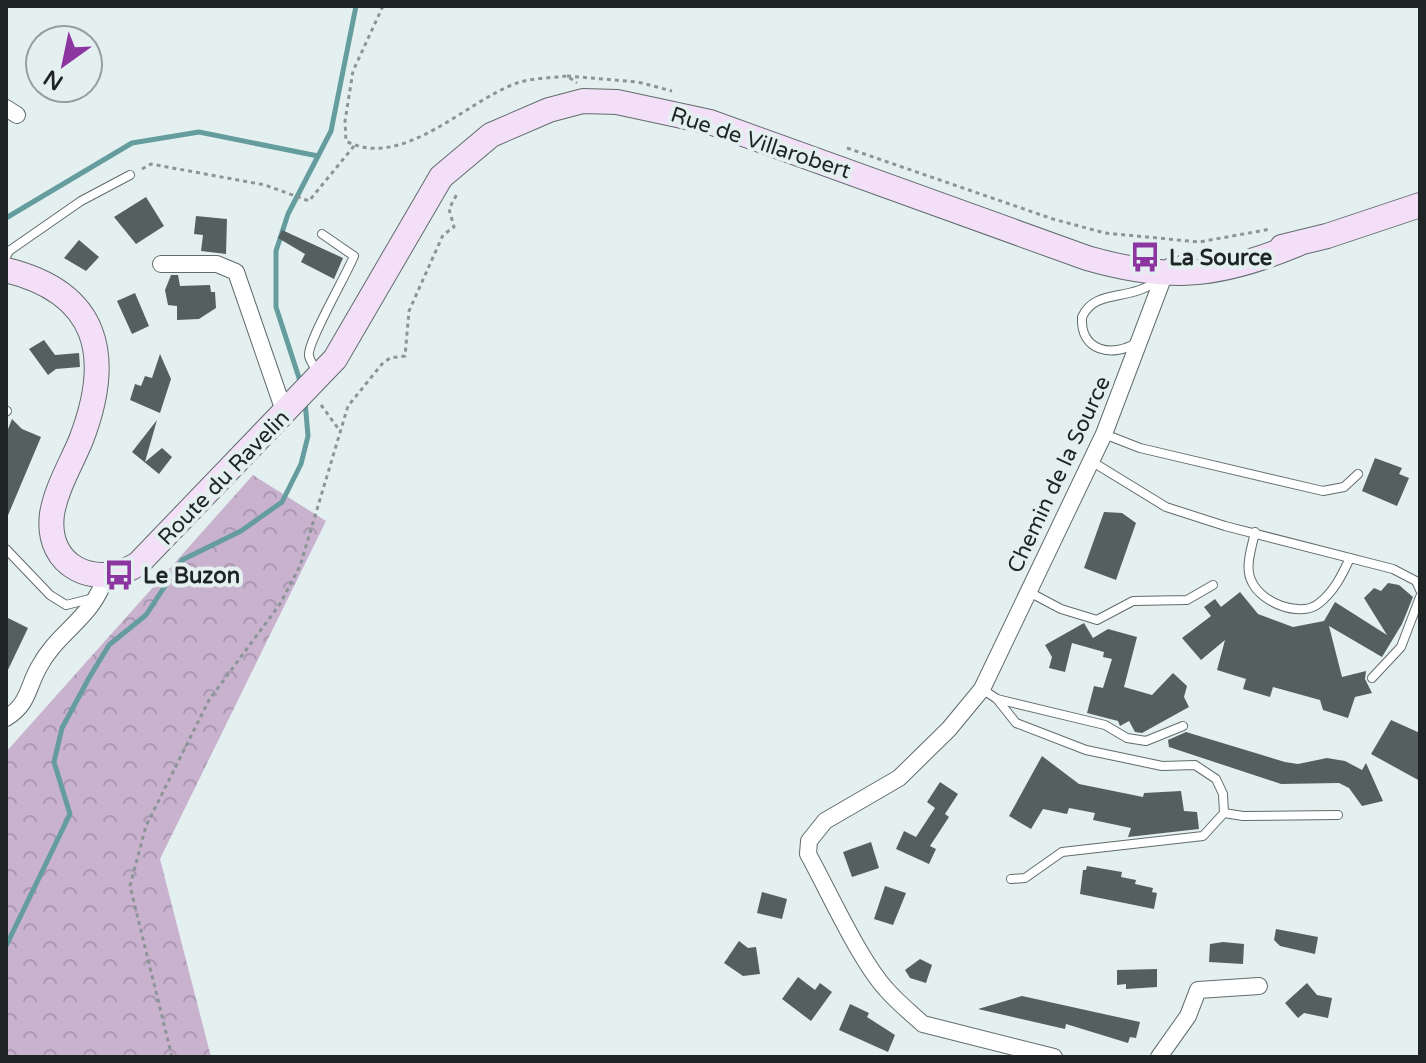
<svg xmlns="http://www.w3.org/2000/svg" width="1426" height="1063" font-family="'Varela Round',sans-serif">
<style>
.forest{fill:url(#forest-crowns)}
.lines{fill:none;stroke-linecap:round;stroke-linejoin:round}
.stream{stroke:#659d9e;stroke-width:5}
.building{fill:#555f60}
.service-casing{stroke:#616c6c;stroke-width:10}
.minor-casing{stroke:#616c6c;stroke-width:18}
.secondary-casing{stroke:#616c6c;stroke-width:26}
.path{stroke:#8c9595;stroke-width:3;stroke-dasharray:4 4;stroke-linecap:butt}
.service{stroke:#fff;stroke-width:8}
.minor{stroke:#fff;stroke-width:16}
.secondary{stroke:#f3dff8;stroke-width:24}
.labels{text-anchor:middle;stroke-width:8;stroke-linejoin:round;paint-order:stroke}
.street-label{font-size:22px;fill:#1f2424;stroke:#e4f0f0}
.poi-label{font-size:22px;font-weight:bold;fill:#1f2424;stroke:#e4f0f0;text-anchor:start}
</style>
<defs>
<pattern id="forest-crowns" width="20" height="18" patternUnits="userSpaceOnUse" patternTransform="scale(2)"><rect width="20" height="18" fill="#c8b2ce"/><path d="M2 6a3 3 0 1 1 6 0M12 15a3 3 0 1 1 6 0" fill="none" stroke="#ab99b1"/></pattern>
</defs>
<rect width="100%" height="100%" fill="#e4f0f0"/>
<path class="forest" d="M253,475l73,46 -166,338 51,198h-205v-305z"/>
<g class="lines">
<g class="stream">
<path d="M6,218l126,-75 67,-11 119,24"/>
<path d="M301,384l-25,-77v-56l12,-37 43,-83 25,-125"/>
<path d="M6,946l64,-132 -16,-52 8,-34 27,-50 20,-33 37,-30 36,-55 59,-29 41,-29 19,-38 7,-28 -3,-35"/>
</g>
</g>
<g class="building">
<path d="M146,197l18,29 -28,18 -22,-27z"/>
<path d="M196,216l31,3 -1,35 -25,-3 2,-16 -9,-1z"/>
<path d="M282,230l61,28 -9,21 -33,-17 4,-8 -27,-16z"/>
<path d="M79,240l20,17 -13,14 -22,-13z"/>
<path d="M171,275h7l2,11 30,-1 1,7h4l1,16 -17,11 -22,1v-14l-9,-1 -3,-15z"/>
<path d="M135,293l14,33 -17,8 -15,-33z"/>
<path d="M44,340l11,15 24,-2 1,14 -24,2 -8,6 -19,-26z"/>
<path d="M160,354l11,25 -11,34 -30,-13 5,-16 6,2 4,-10 7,2z"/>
<path d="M12,419l10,10 19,8 -35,83v-86z"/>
<path d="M157,420l-12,42 17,-14 10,9 -13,17 -27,-22z"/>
<path d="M1375,458l27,10 -3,6 10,4 -12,28 -35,-15z"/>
<path d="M1104,512l18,1 14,10 -20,57 -32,-12z"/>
<path d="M1388,583l11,2 14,12 -11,27 -20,33 -53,-31 13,51 24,-6 -1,8 7,14 -17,4 -7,21 -25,-8 -3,-10 -47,-13 -3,10 -27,-8 3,-10 -29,-9 8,-30 -24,20 -19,-22 29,-22 -7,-9 11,-8 6,8 19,-15 18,22 35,13 31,-6 11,-19 52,33 -23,-37 10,-10 7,3z"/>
<path d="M6,617l22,11 -22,46z"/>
<path d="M1084,623l9,15 15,-9 29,8 -13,50 28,8 21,-22 14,13 -3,11 5,10 -47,26 -7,-1 -6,-11 -9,5 -2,-5 -31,-8 7,-27 9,2 9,-29 -9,-2 1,-5 -32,-9 -7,29 -16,-4 3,-11 -7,-12z"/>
<path d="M1391,720l29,13v48l-49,-27z"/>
<path d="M1186,732l99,30 13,2 29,-6 18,3 17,9 4,-7 17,38 -21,5 -13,-18 -10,-5 -58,1 -112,-37 -1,-7z"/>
<path d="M1042,756l37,28 64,13 1,-4 37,-2 3,20 13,1 2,17 -71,8 3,-9 -38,-8 2,-7 -26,-5 -2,6 -24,-5 -12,20 -22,-13z"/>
<path d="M940,782l18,12 -13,20 4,3 -19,29 6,3 -7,15 -33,-15 8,-18 12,6 19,-29 -8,-6z"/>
<path d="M871,842l8,26 -27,9 -9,-25z"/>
<path d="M1087,866l35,6 -1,5 15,3 -1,4 18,4 -1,4 5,1 -3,16 -74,-15 3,-24h3z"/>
<path d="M885,886l21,7 -13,32 -19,-6z"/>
<path d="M762,892l25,7 -5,20 -25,-6z"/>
<path d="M1276,929l42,8 -3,17 -35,-8 -6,-6z"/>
<path d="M739,941l9,7 8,-1 4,27 -17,2 -19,-13z"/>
<path d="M1223,942l21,2 -1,20 -34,-2 1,-18z"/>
<path d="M920,959l12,6 -6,18 -16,-5 -5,-8z"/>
<path d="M1157,969v18l-31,2v-5l-9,1v-15z"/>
<path d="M798,977l17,13 5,-7 12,9 -21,29 -29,-22z"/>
<path d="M1307,983l10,12 15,3 -4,20 -24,-5 -6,5 -13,-15z"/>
<path d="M1022,996l118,26 -4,16 -6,-1 -2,6 -62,-19 -1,5 -87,-20z"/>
<path d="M850,1004l19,9 -2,4 28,18 -7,17 -49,-22z"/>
</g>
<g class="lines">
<g class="service-casing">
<g id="service">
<path d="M6,257l3,-6 72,-50 49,-26"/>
<path d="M1136,343c-24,15 -56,8 -54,-26 14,-30 49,-14 77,-38"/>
<path d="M318,373c-3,-5 -8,-12 -9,-17 -3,-12 38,-82 45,-100l-32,-22"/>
<path d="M6,412l1,-1"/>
<path d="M1104,434l36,14 183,43 21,-4 14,-13"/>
<path d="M1091,461l75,46 59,19 168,43 23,12 4,9"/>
<path d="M1255,532c-3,15 -11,36 -3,50 9,20 47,36 66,22 16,-12 24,-29 32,-46"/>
<path d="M6,549l44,46 16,10 28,-7"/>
<path d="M1029,592l32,17 36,11 36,-19 54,-1 26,-15"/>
<path d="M1372,678l29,-31 19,-50"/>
<path d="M982,689l15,10 108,26 22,13 19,3 37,-15"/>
<path d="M997,699l19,24 70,27 76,16 33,-1 21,14 7,15 1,19 -21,23 -141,16 -37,26 -14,1"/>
<path d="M1224,813l19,3 95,-1"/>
</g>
</g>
<g class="minor-casing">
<g id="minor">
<path d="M6,108l11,7"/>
<path d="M161,264h56l19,8 49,142"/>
<path d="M6,718c23,-14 21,-30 33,-51 18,-35 55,-50 66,-90"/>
<path d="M1054,1057l-131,-33c-12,-11 -26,-22 -37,-35 -27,-30 -57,-97 -78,-135l1,-13 16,-20 74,-43 50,-49 33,-40 122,-255 61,-161 6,-7h9l8,-7"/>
<path d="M1159,1057l29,-41 10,-26 61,-4"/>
</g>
</g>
<g class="secondary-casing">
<g id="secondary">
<path d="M1282,247l45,-11 93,-31"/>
<path d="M6,270c94,23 107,87 75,170 -10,24 -25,49 -29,74 -7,54 45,76 86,50l197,-205 106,-182 50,-42 58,-25 34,-9 34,1 93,20 377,136c83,24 132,19 211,-14"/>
</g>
</g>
<g class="path">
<path d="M383,6l-30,65 -8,50 1,20c56,30 120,-40 171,-58 15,-5 34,-5 50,-7l10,7"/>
<path d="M567,76l71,6 34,9"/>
<path d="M847,148l206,71 52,14 94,9 72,-13"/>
<path d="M142,169l9,-5 114,21 44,16 45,-55"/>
<path d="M321,405l19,26"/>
<path d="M172,1057l-42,-171 16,-60 63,-126 71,-96 20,-38 48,-160 34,-42 8,-6 15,-2 4,-45 34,-76 11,-8 -5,-18 9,-17"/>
</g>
<use href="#service" class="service"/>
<use href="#minor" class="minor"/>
<use href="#secondary" class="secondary"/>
</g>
<defs>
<g id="bus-bare" transform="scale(2.4)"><path d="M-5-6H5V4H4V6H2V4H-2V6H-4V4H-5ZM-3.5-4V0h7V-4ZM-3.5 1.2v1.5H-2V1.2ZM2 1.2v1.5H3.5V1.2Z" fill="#8c35a1" stroke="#e4f0f0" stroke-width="2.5" paint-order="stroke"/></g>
</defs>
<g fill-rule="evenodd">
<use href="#bus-bare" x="1145" y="257"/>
<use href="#bus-bare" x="119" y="575"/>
</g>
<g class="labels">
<g class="street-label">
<text transform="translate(761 142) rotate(18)" y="8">Rue de Villarobert</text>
<text transform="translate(1058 474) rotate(-65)" y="8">Chemin de la Source</text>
<text transform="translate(223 477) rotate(-46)" y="8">Route du Ravelin</text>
</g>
<g class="poi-label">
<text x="1169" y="265">La Source</text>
<text x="143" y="583">Le Buzon</text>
</g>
</g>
<rect width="1426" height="1063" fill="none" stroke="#1f2424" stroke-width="16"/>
<g transform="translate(64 64) rotate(213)"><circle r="38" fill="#e4f0f0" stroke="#959e9e" stroke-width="2"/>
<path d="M0-6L14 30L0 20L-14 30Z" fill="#8c35a1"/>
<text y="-12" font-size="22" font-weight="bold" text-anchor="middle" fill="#1f2424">N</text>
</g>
</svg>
